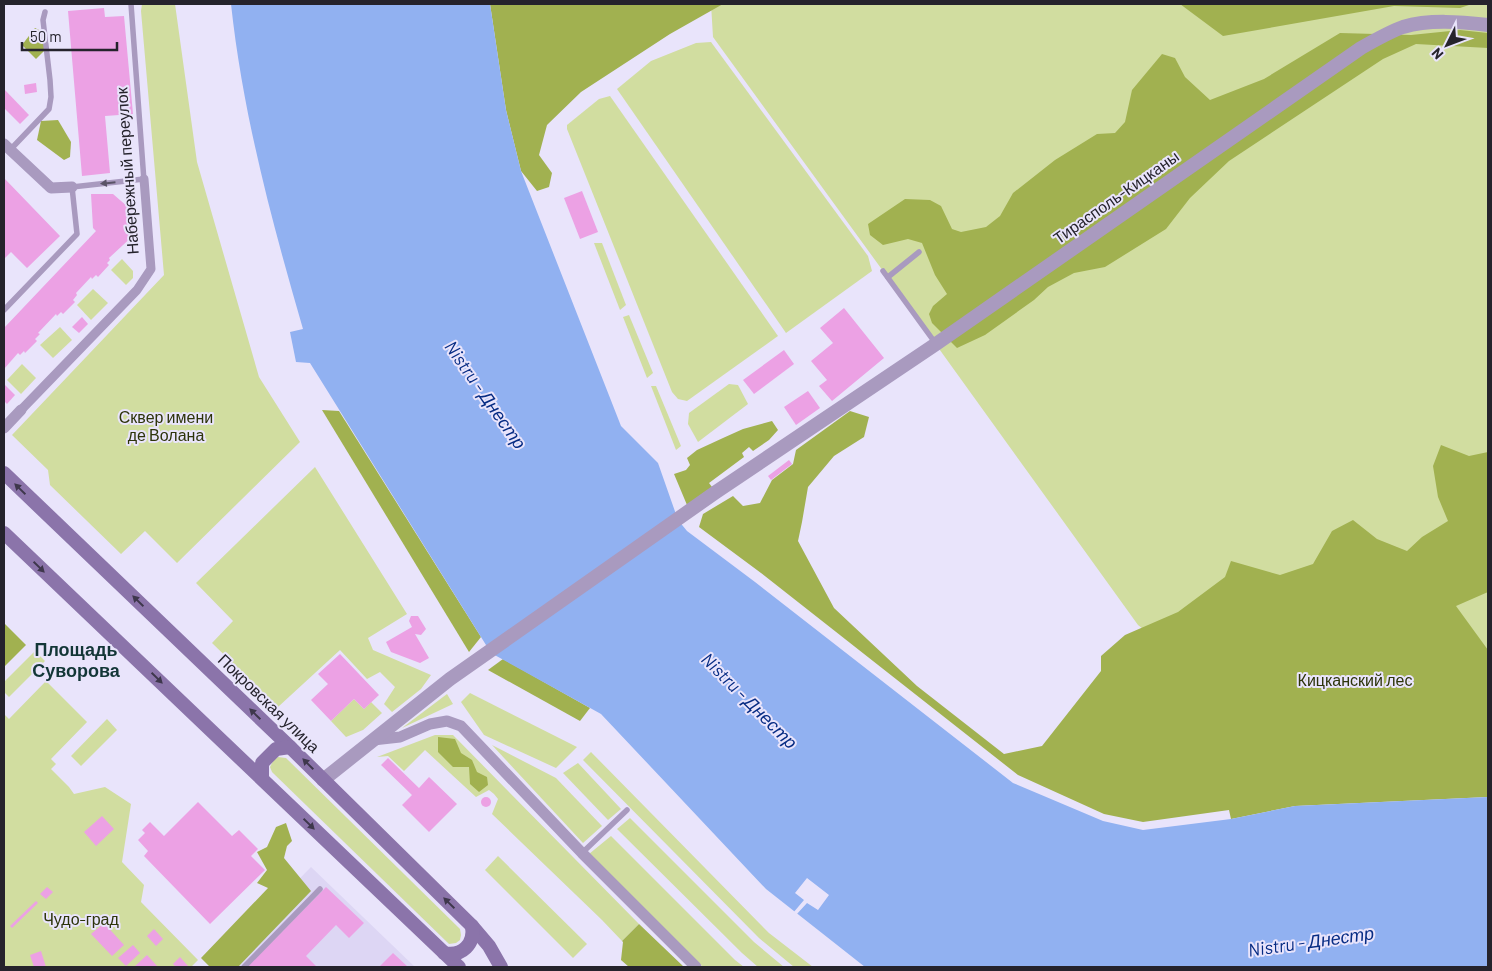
<svg xmlns="http://www.w3.org/2000/svg" width="1492" height="971" font-family="Barlow,sans-serif">
<style>
.built{fill:#ddd6f4}
.green{fill:#d1dda0}
.forest{fill:#a1b150}
.water{fill:#91b1f1}
.pier{fill:#e9e4fb}
.building{fill:#eca1e4}
.lines{fill:none;stroke-linecap:round;stroke-linejoin:round}
.service{stroke:#a99abf;stroke-width:5.5}
.pedestrian{stroke:#a99abf;stroke-width:9}
.minor{stroke:#a99abf;stroke-width:11}
.tertiary{stroke:#a99abf;stroke-width:14}
.secondary{stroke:#8b74aa;stroke-width:14}
.oneway{fill:#5a5367}
.oneway2{fill:#3e374c}
.labels{text-anchor:middle;stroke-width:4;stroke-linejoin:round;paint-order:stroke}
.street-label{font-size:16px;fill:#25232c;stroke:#e9e4fb}
.park-label{font-size:16px;fill:#2d340a;stroke:#e9e4fb}
.water-label{font-size:18px;font-style:italic;fill:#072c84;stroke:#e9e4fb}
.neighbourhood-label{font-size:18px;font-weight:bold;fill:#133637;stroke:#e9e4fb}
</style>
<rect width="100%" height="100%" fill="#e9e4fb"/>
<path class="built" d="M311,867l104,100h-202z"/>
<g class="green">
<path d="M142,4h33l22,158 62,215 41,65 -123,121 -32,-32 -24,23 -71,-69 -2,-15 -36,-35 152,-160 -23,-264z"/>
<path d="M711,4h777v793l-314,-143 -36,-29 -255,-354 -170,-234z"/>
<path d="M711,42l157,214 4,15 -86,62 -169,-244 34,-28 45,-18z"/>
<path d="M610,96l168,240 -91,65 -9,-2 -6,-7 -105,-263v-4l32,-26z"/>
<path d="M594,243h8l24,62 -6,5z"/>
<path d="M122,259l11,12v7l-7,7 -15,-15z"/>
<path d="M93,289l15,14 -17,17 -14,-15z"/>
<path d="M629,315l24,58 -6,5 -24,-61z"/>
<path d="M60,327l12,13 -19,18 -13,-13z"/>
<path d="M22,364l14,14 -15,16 -14,-14z"/>
<path d="M729,384l9,1 10,19 -50,38 -10,-18 1,-11z"/>
<path d="M651,386h5l25,60 -5,4z"/>
<path d="M315,467l92,147 -39,24 5,12 58,25 -10,14 -29,23 -8,-8 11,-17 -15,-15 -13,7 -27,-29 -62,57 -66,-64 21,-22 -37,-38z"/>
<path d="M35,651l10,10 -36,36 -5,-5v-10z"/>
<path d="M46,681l41,41 -36,37 5,5 -5,5 18,18 5,7 31,-7 26,17 -9,58 22,23 -3,17 57,58 -7,7h-187v-253l5,5z"/>
<path d="M470,693l107,54 -21,21 -72,-33 -23,-33z"/>
<path d="M447,694l6,10 -51,24z"/>
<path d="M354,699l10,10 7,-7 11,11 -19,17 -17,7 -15,-16z"/>
<path d="M107,719l10,11 -36,36 -10,-10z"/>
<path d="M435,735h18l186,189 -17,17 -20,-21 -110,-106 6,-15 -4,-5 -5,-4 -13,7 -51,-47 -21,21 -16,-15 -11,1z"/>
<path d="M492,745l64,33 46,48 -19,17z"/>
<path d="M591,752l178,181 44,34h-19l-35,-29 -176,-178z"/>
<path d="M278,757l8,1 174,171 1,6 -1,5 -4,3 -7,1 -177,-172 -2,-5 3,-6z"/>
<path d="M578,763l43,46 -13,11 -45,-47z"/>
<path d="M630,818l124,124 30,25h-26l-16,-14 -125,-124z"/>
<path d="M611,836l124,124 9,7h-41l-114,-113z"/>
<path d="M498,856l89,88 -14,14 -88,-88z"/>
</g>
<g class="forest">
<path d="M490,4h233l-53,30 -89,58 -34,33 -8,30 13,18 -3,14 -12,4 -16,-20 -15,-61z"/>
<path d="M1180,4h292l-12,4 -66,-2 -171,30z"/>
<path d="M35,28l6,3 4,19 -9,9 -14,-14z"/>
<path d="M1460,30l28,3v15l-72,-4 -33,15 -154,102 -39,37 -24,31 -61,38 -31,6 -26,14 -14,13 -49,35 -28,13 -25,-25 -3,-9 4,-8 14,-12 -12,-19 -13,-32 -14,-4 -25,6 -13,-10 -2,-11 37,-25 25,1 11,6 11,23 9,3 25,-5 14,-11 13,-23 42,-33 42,-26 18,-1 10,-11 7,-32 30,-36 13,4 10,19 25,23 54,-21 76,-46 71,2z"/>
<path d="M58,120l13,22 -1,15 -6,3 -27,-20 4,-19z"/>
<path d="M322,410l17,1 142,226 -12,15z"/>
<path d="M850,411l19,6 -5,20 -30,19 -26,31 -6,35 -4,19 36,67 83,78 87,68 38,-8 59,-75v-15l24,-21 53,-23 47,-35 6,-16 49,14 33,-11 19,-33 21,-11 24,19 30,12 15,-14 26,-16 -10,-24 -5,-31 8,-21 28,11 19,-4v140l-32,14 32,44v147l-193,9 -64,13 -2,-9 -86,12 -39,-8 -86,-39 -257,-202 -62,-46 4,-13 30,-18 10,10 17,-3 12,-23 21,-16 3,-14z"/>
<path d="M772,421l6,9 -9,10 -16,11 -4,-4 -7,6 2,4 -35,26 3,4 -25,18 -13,-31 12,-4 4,-5 -3,-7 10,-8 26,-12 20,-9z"/>
<path d="M4,623l22,22 -22,22z"/>
<path d="M503,659l87,49 -10,13 -92,-51z"/>
<path d="M438,737l17,2 6,14 11,7 5,12 10,5 1,8 -9,7 -9,-8 -1,-17h-16l-15,-15z"/>
<path d="M286,823l6,18 -5,5 -3,12 27,33 -73,76h-28l-9,-9 67,-70 -11,-5 10,-13 -10,-18 10,-5 9,-20z"/>
<path d="M639,924l45,43h-55l-8,-7 2,-18 -1,-1z"/>
</g>
<path class="water" d="M231,4h259l16,106 15,61 100,255 37,37 20,57 9,11 68,51 258,201 90,38 40,9 88,-11 64,-13 193,-9v170h-623l-99,-78 -165,-175 -110,-61 -181,-290 -14,-1 -6,-30 13,-3c-31,-107 -60,-214 -72,-325z"/>
<path class="pier" d="M807,878l22,17 -11,15 -11,-7 -11,12 -3,-2 11,-13 -9,-7z"/>
<g class="building">
<path d="M104,8l1,9 19,-1 9,98 -28,2 5,57 -28,3 -14,-165z"/>
<path d="M36,83l1,9 -12,2 -1,-9z"/>
<path d="M4,89l25,26 -9,9 -16,-16z"/>
<path d="M4,178l56,58 -33,32 -16,-16 -6,6 -1,-2z"/>
<path d="M582,191l16,41 -18,7 -16,-41z"/>
<path d="M91,194h22l23,20v19l-27,25 1,2 -3,3 2,2 -11,12 -2,-2 -4,4 -1,-2 -15,16 1,2 -4,5 2,2 -12,12 -2,-2 -4,4 -1,-2 -18,19 2,1 -5,5 2,2 -12,12 -1,-2 -4,4 -2,-2 -14,16v-41l92,-97 -3,-3z"/>
<path d="M844,308l40,50 -52,43 -13,-15 8,-6 -16,-19 22,-18 -13,-15z"/>
<path d="M82,317l6,7 -9,9 -7,-6z"/>
<path d="M784,350l10,14 -40,30 -11,-14z"/>
<path d="M4,384l11,11 -8,9 -3,-3z"/>
<path d="M808,391l12,17 -24,17 -12,-18z"/>
<path d="M789,460l3,4 -21,16 -3,-4z"/>
<path d="M411,616h7l8,13 -5,6 -6,-1 14,24 -9,5 -29,-11 -5,-10 26,-15 -3,-6z"/>
<path d="M340,654l39,41 -15,14 -10,-10 -23,22 -20,-21 17,-16 -10,-10z"/>
<path d="M388,758l31,30 10,-11 28,27 -28,28 -27,-27 10,-10 -31,-30z"/>
<circle cx="486" cy="802" r="5"/>
<path d="M198,802l34,34 7,-6 19,19 -7,7 14,14 -55,54 -66,-68 4,-5 -10,-11 7,-7 -3,-3 8,-8 14,14z"/>
<path d="M102,816l12,13 -18,17 -12,-14z"/>
<path d="M47,887l6,5 -7,7 -6,-5z"/>
<path d="M326,887l38,36 -15,15 -13,-13 -30,31 11,11h-70z"/>
<path d="M36,901l2,2 -26,25 -2,-2z"/>
<path d="M104,923l20,22 -12,11 -21,-22z"/>
<path d="M154,929l9,10 -7,7 -9,-10z"/>
<path d="M133,945l7,8 -14,13 -8,-8z"/>
<path d="M41,951l5,16h-12l-4,-12z"/>
<path d="M393,953l15,14h-29z"/>
<path d="M147,955l11,12h-24z"/>
<path d="M180,957l8,9 -1,1h-11l-3,-3z"/>
</g>
<g class="lines">
<g class="service">
<path d="M131,4l13,177"/>
<path d="M10,150l39,-41 2,-12 -1,-17 -7,-60 2,-8"/>
<path d="M883,271l53,73"/>
<path d="M888,277l31,-25"/>
<path d="M4,310l73,-76 -5,-47 72,-8"/>
<path d="M582,853l45,-43"/>
<path d="M244,967l76,-78"/>
</g>
<path class="pedestrian" d="M21,410l116,-120 14,-21 -7,-90"/>
<g class="minor">
<path d="M4,144l47,44 21,-1"/>
<path d="M4,428l17,-18"/>
<path d="M373,740l27,-3 30,-13 17,-3 14,5 121,127 114,114"/>
</g>
<path class="tertiary" d="M323,780l127,-101 266,-187 220,-148 425,-296c14,-8 28,-16 42,-21 27,-8 58,-5 85,-2"/>
<g class="secondary">
<path d="M4,473l286,274 182,179 17,20 12,21"/>
<path d="M4,533l455,434"/>
<path d="M262,778v-15l14,-14 14,-2"/>
<path d="M444,953c18,4 31,-9 28,-27"/>
</g>
</g>
<defs><path id="oneway-solid" d="M-6-.8H1V-3.2L6.5 0L1 3.2V.8H-6Z" transform="scale(1.25)"/></defs>
<use class="oneway" href="#oneway-solid" transform="translate(108 183) rotate(174)"/>
<g class="oneway2">
<use href="#oneway-solid" transform="translate(20 489) rotate(-136)"/>
<use href="#oneway-solid" transform="translate(39 567) rotate(44)"/>
<use href="#oneway-solid" transform="translate(138 601) rotate(-136)"/>
<use href="#oneway-solid" transform="translate(157 678) rotate(44)"/>
<use href="#oneway-solid" transform="translate(255 714) rotate(-136)"/>
<use href="#oneway-solid" transform="translate(308 764) rotate(-135)"/>
<use href="#oneway-solid" transform="translate(309 824) rotate(44)"/>
<use href="#oneway-solid" transform="translate(449 903) rotate(-136)"/>
</g>
<g class="labels">
<g class="street-label">
<text transform="translate(127 171) rotate(-94)" y="6">Набережный переулок</text>
<text transform="translate(1116 197) rotate(-35)" y="6">Тирасполь-Кицканы</text>
<text transform="translate(269 703) rotate(44)" y="6">Покровская улица</text>
</g>
<g class="park-label">
<text x="166" y="423">Сквер имени<tspan x="166" dy="18">де Волана</tspan></text>
<text x="1355" y="686">Кицканский лес</text>
<text x="81" y="925">Чудо-град</text>
</g>
<g class="water-label">
<text transform="translate(485 395) rotate(55)" y="6">Nistru - Днестр</text>
<text transform="translate(749 701) rotate(45)" y="6">Nistru - Днестр</text>
<text transform="translate(1311 942) rotate(-8)" y="6">Nistru - Днестр</text>
</g>
<g class="neighbourhood-label">
<text x="76" y="656">Площадь<tspan x="76" dy="21">Суворова</tspan></text>
</g>
</g>
<rect width="1492" height="971" fill="none" stroke="#25232c" stroke-width="10"/>
<g transform="translate(1447 45) rotate(228)" stroke="#e9e4fb" stroke-width="4" paint-order="stroke">
<path d="M0-4L9 19L0 12L-9 19Z" fill="#25232c"/>
<text y="-8" font-size="14" font-weight="bold" text-anchor="middle" fill="#25232c">N</text>
</g>
<path d="M22 42v8h95v-8" fill="none" stroke="#25232c" stroke-width="2.5"/>
<text x="30" y="42" font-size="15" fill="#25232c" stroke="#e9e4fb" stroke-width="4" paint-order="stroke">50 m</text>
</svg>
